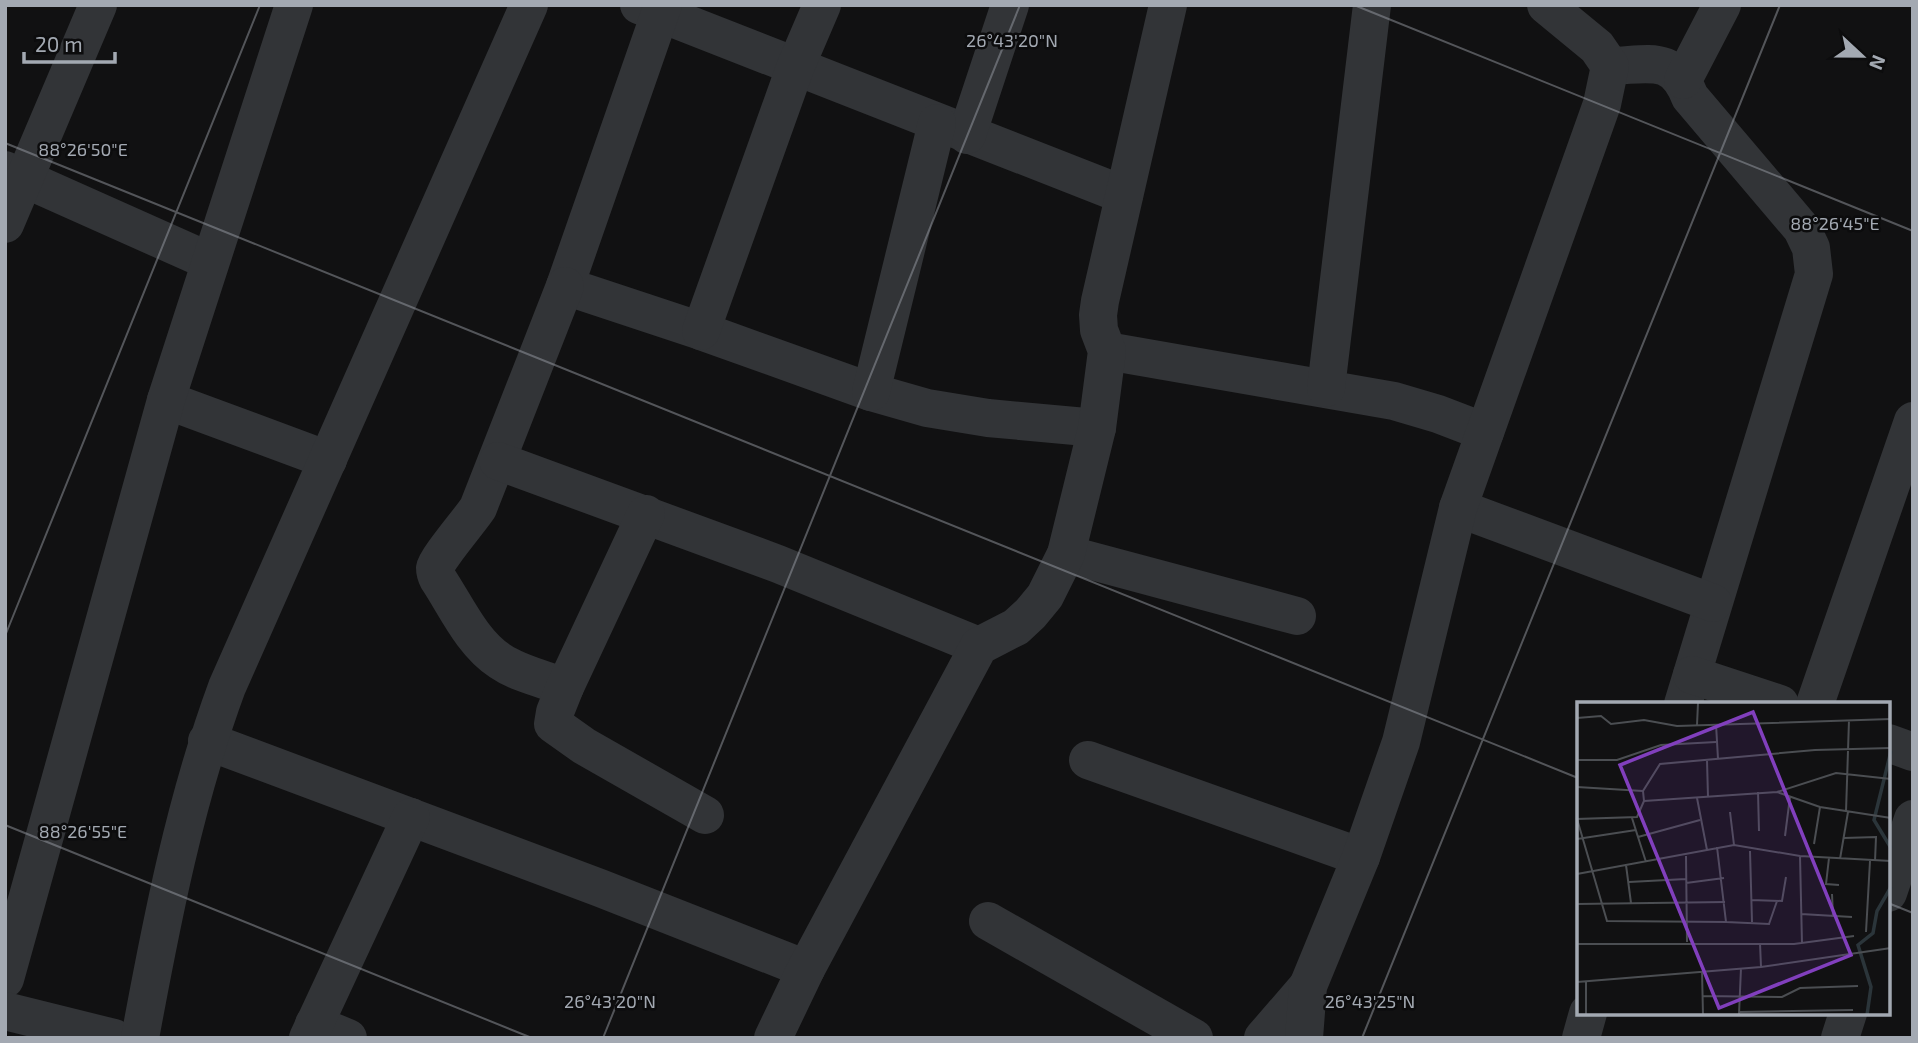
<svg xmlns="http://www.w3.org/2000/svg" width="1918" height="1043" font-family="'Exo 2',sans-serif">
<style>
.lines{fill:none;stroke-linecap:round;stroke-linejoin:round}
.minor{stroke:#323437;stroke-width:38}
.ticks{fill:none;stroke:#a3a9b2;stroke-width:2;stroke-opacity:0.45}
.inset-river{fill:none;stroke:#2b353a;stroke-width:3.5}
.inset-road{fill:none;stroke:#4b4e52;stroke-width:2}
.view{fill:#813fbd;fill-opacity:0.15;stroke:#813fbd;stroke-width:3.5}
.inset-edge{fill:none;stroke:#a3a9b2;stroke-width:3.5}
.ticks-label{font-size:18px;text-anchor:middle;fill:#a3a9b2;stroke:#0c0c0d;stroke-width:5;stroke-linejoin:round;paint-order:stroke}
</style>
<rect width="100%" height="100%" fill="#111112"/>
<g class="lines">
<g class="minor">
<path d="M639,5l485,190"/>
<path d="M663,5l-98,281 136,45 170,61 56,16 61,10 109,10"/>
<path d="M1610,66c39,-1 63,-12 80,31l112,132 9,19 3,26 -131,430"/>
<path d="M1683,80l39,-75"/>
<path d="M967,135l43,-130"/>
<path d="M5,170l204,91"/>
<path d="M5,224l93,-219"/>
<path d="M565,286l-87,222c-8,12 -42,52 -43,60 0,3 2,9 3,11 18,27 34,64 62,82 19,13 44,18 65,26"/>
<path d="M701,331l94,-263 27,-63"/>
<path d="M1107,351l287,50 44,13 47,18"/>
<path d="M1326,388l46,-383"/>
<path d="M871,392l66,-269"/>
<path d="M166,400l162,60"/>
<path d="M498,461l280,103 201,82"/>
<path d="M1458,508l255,95"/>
<path d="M646,514l-81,173 -10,25 -2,12 31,22 121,69"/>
<path d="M1066,554l231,62"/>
<path d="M1692,675l88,29"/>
<path d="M1815,704l98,-283"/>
<path d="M207,741l393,147 206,81"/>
<path d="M1888,743l25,9"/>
<path d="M1088,760l273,97"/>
<path d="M1888,893l25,-74"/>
<path d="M988,921l206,117"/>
<path d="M5,979l161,-579 128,-395"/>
<path d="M5,1011l109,27"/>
<path d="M314,1024l34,14"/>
<path d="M140,1038c22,-119 45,-237 87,-351l302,-682"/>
<path d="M308,1038l103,-221"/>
<path d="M773,1038l33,-69 173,-323 37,-19 15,-14 14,-17 21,-42 31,-126 10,-77 -8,-21 -1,-15 2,-14 68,-296"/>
<path d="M1263,1038l45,-52"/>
<path d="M1304,1038l4,-52 53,-129 40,-115 57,-234 144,-404 8,-38 -13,-19 -51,-42"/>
<path d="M1581,1038l7,-25"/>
<path d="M1840,1038l8,-25"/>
</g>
</g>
<path class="ticks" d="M1354,5l559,226M5,143l1573,635M5,636l255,-631M5,825l527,213M1888,903l25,10M603,1038l417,-1033M1362,1038l418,-1033"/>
<g transform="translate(1577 702)">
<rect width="313" height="313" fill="#111112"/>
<path class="inset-river" d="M314,49l-17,69 17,28M290,313l4,-28 -13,-42 15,-12 4,-22 14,-24"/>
<path class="inset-road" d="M0,16l24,-2 10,8 33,-4 33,6 214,-7M139,22l2,35M120,23l1,-22M0,58h40l44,-15 55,-3M130,58l1,37M0,85l66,4M181,90l1,39M200,90l43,15 71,11M120,96l10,52M67,99l133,-9 59,-19 55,6M153,110l4,33M269,110l3,-92M55,116l6,19 62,-17M208,134l5,-39M61,135l8,25M267,136l32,-1 -1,24M0,137l59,-9M237,142l6,-37M140,145l9,75 -119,-1 -30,-102 60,-2 7,-16 -1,-10 17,-27 155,-14 76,-2M173,149l2,71M109,154l1,86M223,154l2,88M252,156l-3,26 13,1M263,157l8,-47M49,163l5,38M0,172l157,-29 66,11 91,5M52,180l57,-3M109,181l38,-5M255,192l1,22M174,198l31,1 4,-24M0,202l148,-2M224,212l51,3M149,220l43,2 8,-23M289,230l4,-71M183,241l1,24M0,242h217l60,-8M125,269l1,44M9,279v34M0,280l184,-15 130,-19M126,294l79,1 18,-9 58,-2M162,310l114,-2M162,312l2,-46"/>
<path class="view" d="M176,10l98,243 -132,53 -99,-243z"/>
<rect width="313" height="313" class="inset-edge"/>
</g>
<g class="ticks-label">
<text x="1012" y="47">26°43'20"N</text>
<text x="83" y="156">88°26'50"E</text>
<text x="1835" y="230">88°26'45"E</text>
<text x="83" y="838">88°26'55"E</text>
<text x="610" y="1008">26°43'20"N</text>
<text x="1370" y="1008">26°43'25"N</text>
</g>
<rect width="1918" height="1043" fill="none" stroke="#a3a9b2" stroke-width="14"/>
<g transform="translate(1862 56) rotate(112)" stroke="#0c0c0d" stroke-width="5" paint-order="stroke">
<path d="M0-5L12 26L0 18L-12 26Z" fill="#a3a9b2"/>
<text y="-10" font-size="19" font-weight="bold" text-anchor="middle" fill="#a3a9b2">N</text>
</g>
<path d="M24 52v10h91v-10" fill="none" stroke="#a3a9b2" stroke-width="3.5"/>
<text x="35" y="52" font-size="21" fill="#a3a9b2" stroke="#0c0c0d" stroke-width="5" paint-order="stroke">20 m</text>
</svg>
